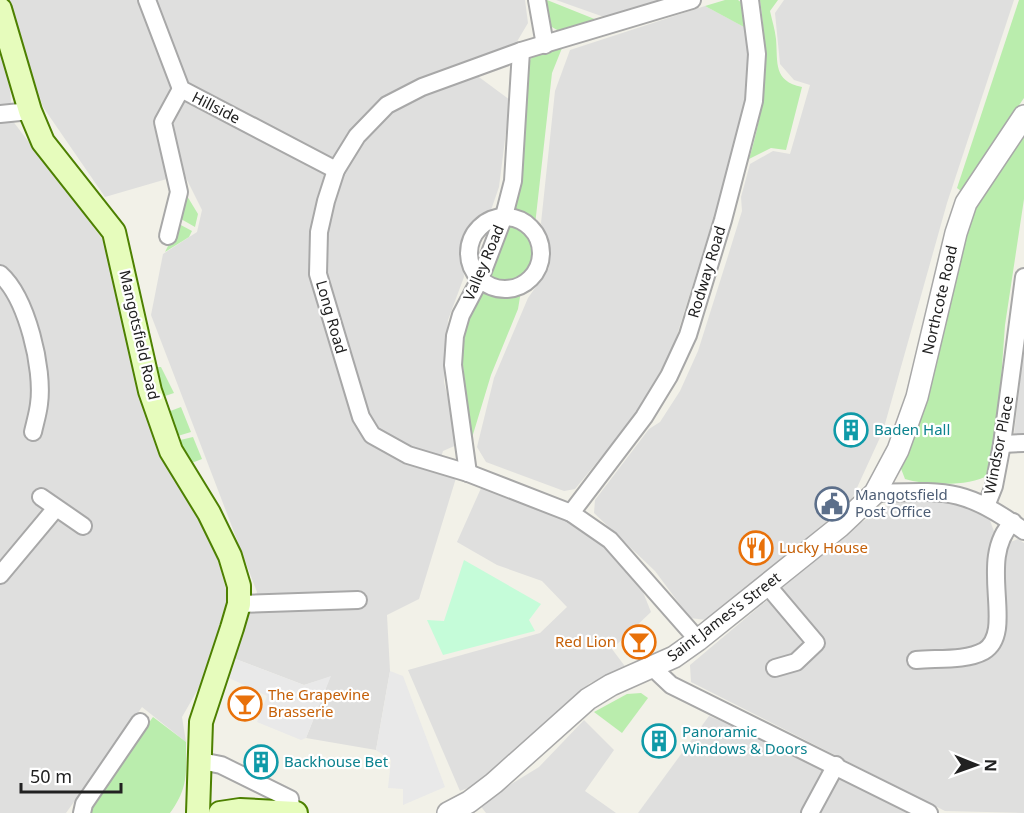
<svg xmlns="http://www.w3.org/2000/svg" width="1024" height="813" font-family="'Noto Sans',sans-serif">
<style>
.residential{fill:#dfdfde}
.grass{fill:#baedad}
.park{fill:#c5fcd9}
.parking{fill:#e9e9e9}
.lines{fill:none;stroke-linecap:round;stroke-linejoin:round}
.minor-casing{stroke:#a8a8a8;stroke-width:20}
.tertiary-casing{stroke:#a8a8a8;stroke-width:24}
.secondary-casing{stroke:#4d8001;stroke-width:26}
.minor{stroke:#fff;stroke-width:16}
.tertiary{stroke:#fff;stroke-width:21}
.secondary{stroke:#e6fcbc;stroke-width:22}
.labels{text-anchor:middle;stroke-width:4.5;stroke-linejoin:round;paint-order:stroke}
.street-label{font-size:15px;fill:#212121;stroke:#fff}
.culture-label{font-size:15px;fill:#0d838f;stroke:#fff;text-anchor:start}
.service-label{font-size:15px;fill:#4e5e75;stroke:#fff;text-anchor:start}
.food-label{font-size:15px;fill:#c56008;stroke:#fff;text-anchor:start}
</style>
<rect width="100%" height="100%" fill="#f2f1e8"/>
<g class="residential">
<path d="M8,0h517l3,23 -13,22 -55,18 50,37 -11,87 -8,23 -23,22 -6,17 2,28 -16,43 -4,62 15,62 -16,7 -7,22 20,5 -37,121 -32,16 3,56 -14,79 -70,-12 24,-61 -26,8 -71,-27 24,-66 -106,-277 12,-61 34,-22 5,-22 -18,-36 -79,23 -62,-90z"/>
<path d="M556,0h104l-56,17z"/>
<path d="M784,0h230l-67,203 -64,228 -33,72 -144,117 -16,-2 -35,-47 -61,-58 1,-13 54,-71 11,-7 20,-31 18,-40 30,-95 14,-45 -1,-14 9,-33 23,-13 17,3 20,-69 -16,-5 -14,-16 -5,-51z"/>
<path d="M705,6l43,23v57l-24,99 -52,166 -38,66 -59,72 -11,2 -78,-29 -9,-15 17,-69 34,-80 21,-30 1,-18 -9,-27 14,-132 15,-41z"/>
<path d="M0,46l10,38 2,36 92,121 36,151 18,60 39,52 23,63 11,41 -14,48 -35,61 4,25 -44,-35 -76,106h-66z"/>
<path d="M1024,345v89h-10z"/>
<path d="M482,486l98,39 31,27 30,35 10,25 -39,37 15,20 -37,14 -112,101 -18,7 -52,-121 132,-37 27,-26 -25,-26 -45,-16 -40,-23z"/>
<path d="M943,498l45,17 7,19 8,11 15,-6 6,4v270l-79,-2 -254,-129 -1,-17 164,-138 40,-25z"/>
<path d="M709,716l42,17 156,80h-269z"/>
<path d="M584,720l30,30 -29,41 31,22h-130l-7,-9 60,-37z"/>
</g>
<g class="grass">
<path d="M545,0h2l50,20 -38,11 -9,-5z"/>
<path d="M725,0h13l4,3 2,24 -39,-21z"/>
<path d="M760,0h18l-8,11c2,9 5,19 6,28 2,24 -3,42 26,48l-16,63 -15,-2 -22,11c17,-53 19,-104 11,-159z"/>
<path d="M1019,0h5v98l-63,93 -4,-3z"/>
<path d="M562,48l-10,25 -17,152v39l-12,15 -5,30 -27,66 -20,66 -9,-85 3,-22 8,-30 28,-65 27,-175 4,-7z"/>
<path d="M1024,129v70l-19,126 -8,110 -9,40c-17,12 -64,10 -83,4l-5,-13 63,-237 22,-47z"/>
<path d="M184,191l14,23 -3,13 -14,-8z"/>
<path d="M179,224l13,7 -3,6 -24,15z"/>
<path d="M157,367h4l13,26 -12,4z"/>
<path d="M181,407l10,25 -20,6 -6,-25z"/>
<path d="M193,437l9,22 -13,5 -13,-23z"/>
<path d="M641,693l7,5 -26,35 -28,-21 33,-18z"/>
<path d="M153,717l33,25c0,31 3,45 -16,71h-80l-2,-5z"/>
</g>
<path class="park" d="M464,560l77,44 -12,16 6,11 -92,24 -16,-35 17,1z"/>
<g class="parking">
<path d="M233,658l71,27 27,-9 -25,62 -5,2 -44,-18 10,-26 -42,-20z"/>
<path d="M390,671l13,5 42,111 -42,18v-16l-15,-1 3,-28 -15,-10z"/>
</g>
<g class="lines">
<g class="minor-casing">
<g id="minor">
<path d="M147,0l34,89 155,81"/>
<path d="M537,0l8,45"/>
<path d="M692,0l-171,51 -99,36 -35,18 -30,31 -21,34 -10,31 -7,31 -1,42 43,143 11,18 36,20 60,18 103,40 39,27 88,100"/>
<path d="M0,114l30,-3"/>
<circle cx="505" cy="253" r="36"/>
<path d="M168,236l11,-44 -16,-70 18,-33"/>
<path d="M0,274c27,24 44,95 39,130 -1,9 -4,19 -6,28"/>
<path d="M1002,444l22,-1"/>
<path d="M468,473l-15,-108 2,-29 6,-21 19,-36 24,-63 9,-35 8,-130"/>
<path d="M875,493c71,-2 89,-6 149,38"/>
<path d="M41,497l42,29"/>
<path d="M986,506l8,-20 8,-42 22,-167"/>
<path d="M571,513l73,-96 25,-41 19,-41 35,-115 31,-119 3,-47 -7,-54"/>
<path d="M0,575l56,-67"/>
<path d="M767,585l49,58 -20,19 -21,6"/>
<path d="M239,604l119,-4"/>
<path d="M916,660c20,-2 50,1 68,-9 33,-20 -9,-92 29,-129"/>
<path d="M653,668l18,17 258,128"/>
<path d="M201,761l20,4 69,34 2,14"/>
<path d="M82,813l2,-9 56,-82"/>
<path d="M810,813l26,-48"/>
</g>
</g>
<g class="tertiary-casing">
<path id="tertiary" d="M448,813l21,-11 25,-19 94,-84 23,-14 63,-28 24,-17 141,-113 36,-34 23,-43 19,-53 39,-164 10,-30 58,-87"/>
</g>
<g class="secondary-casing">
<g id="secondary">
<path d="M0,9l30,102 13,31 71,90 36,159 21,60 38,62 21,43 9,30v18l-7,24 -31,94 -3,91"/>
<path d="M220,813l20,-3 56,3"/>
</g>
</g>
<use href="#minor" class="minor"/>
<use href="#tertiary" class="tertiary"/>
<use href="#secondary" class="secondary"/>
</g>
<defs>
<g id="building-ring" transform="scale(1.725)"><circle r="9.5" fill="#fff" stroke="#0f9aa8" stroke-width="1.5"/><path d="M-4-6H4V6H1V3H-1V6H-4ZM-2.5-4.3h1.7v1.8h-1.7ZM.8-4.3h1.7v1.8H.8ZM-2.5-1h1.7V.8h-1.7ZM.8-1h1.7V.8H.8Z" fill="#0f9aa8"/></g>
<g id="civic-ring" transform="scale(1.725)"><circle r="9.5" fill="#fff" stroke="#5c6f8a" stroke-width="1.5"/><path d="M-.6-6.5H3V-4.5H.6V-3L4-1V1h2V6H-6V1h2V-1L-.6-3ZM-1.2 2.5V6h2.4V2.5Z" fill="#5c6f8a"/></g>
<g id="restaurant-ring" transform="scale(1.725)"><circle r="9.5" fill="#fff" stroke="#e8710a" stroke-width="1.5"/><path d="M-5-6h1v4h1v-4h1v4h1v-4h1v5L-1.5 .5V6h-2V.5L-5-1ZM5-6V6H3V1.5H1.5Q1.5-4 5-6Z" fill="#e8710a"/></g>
<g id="bar-ring" transform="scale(1.725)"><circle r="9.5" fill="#fff" stroke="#e8710a" stroke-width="1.5"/><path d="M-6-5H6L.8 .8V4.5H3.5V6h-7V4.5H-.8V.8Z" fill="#e8710a"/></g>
</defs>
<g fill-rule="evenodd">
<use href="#building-ring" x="851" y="430"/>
<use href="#civic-ring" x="832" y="504"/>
<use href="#restaurant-ring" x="756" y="548"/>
<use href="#bar-ring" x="639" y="642"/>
<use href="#bar-ring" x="245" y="704"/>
<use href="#building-ring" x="659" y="741"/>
<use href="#building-ring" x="261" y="762"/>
</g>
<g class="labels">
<g class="street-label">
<text transform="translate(216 108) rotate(27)" y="5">Hillside</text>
<text transform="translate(484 263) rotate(-67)" y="5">Valley Road</text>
<text transform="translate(707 272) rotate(-73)" y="5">Rodway Road</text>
<text transform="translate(940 300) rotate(-77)" y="5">Northcote Road</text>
<text transform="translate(331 317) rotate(74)" y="5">Long Road</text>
<text transform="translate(139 335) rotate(77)" y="5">Mangotsfield Road</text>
<text transform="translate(999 445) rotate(-79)" y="5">Windsor Place</text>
<text transform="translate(724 617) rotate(-37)" y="5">Saint James's Street</text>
</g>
<g class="culture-label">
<text x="874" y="435">Baden Hall</text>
<text x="682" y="737">Panoramic<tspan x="682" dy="17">Windows &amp; Doors</tspan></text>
<text x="284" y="767">Backhouse Bet</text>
</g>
<g class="service-label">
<text x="855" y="500">Mangotsfield<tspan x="855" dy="17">Post Office</tspan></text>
</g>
<g class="food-label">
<text x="779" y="553">Lucky House</text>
<text x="616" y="647" text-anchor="end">Red Lion</text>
<text x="268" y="700">The Grapevine<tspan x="268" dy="17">Brasserie</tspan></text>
</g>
</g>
<g transform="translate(976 765) rotate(91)" stroke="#ffffff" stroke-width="4.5" paint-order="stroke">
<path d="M0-4.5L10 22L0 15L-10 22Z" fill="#212121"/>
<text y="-9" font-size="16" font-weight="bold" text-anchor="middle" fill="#212121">N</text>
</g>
<path d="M21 783v9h100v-9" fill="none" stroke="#212121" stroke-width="3"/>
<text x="30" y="783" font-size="18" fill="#212121" stroke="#ffffff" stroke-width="4.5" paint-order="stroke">50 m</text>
</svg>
